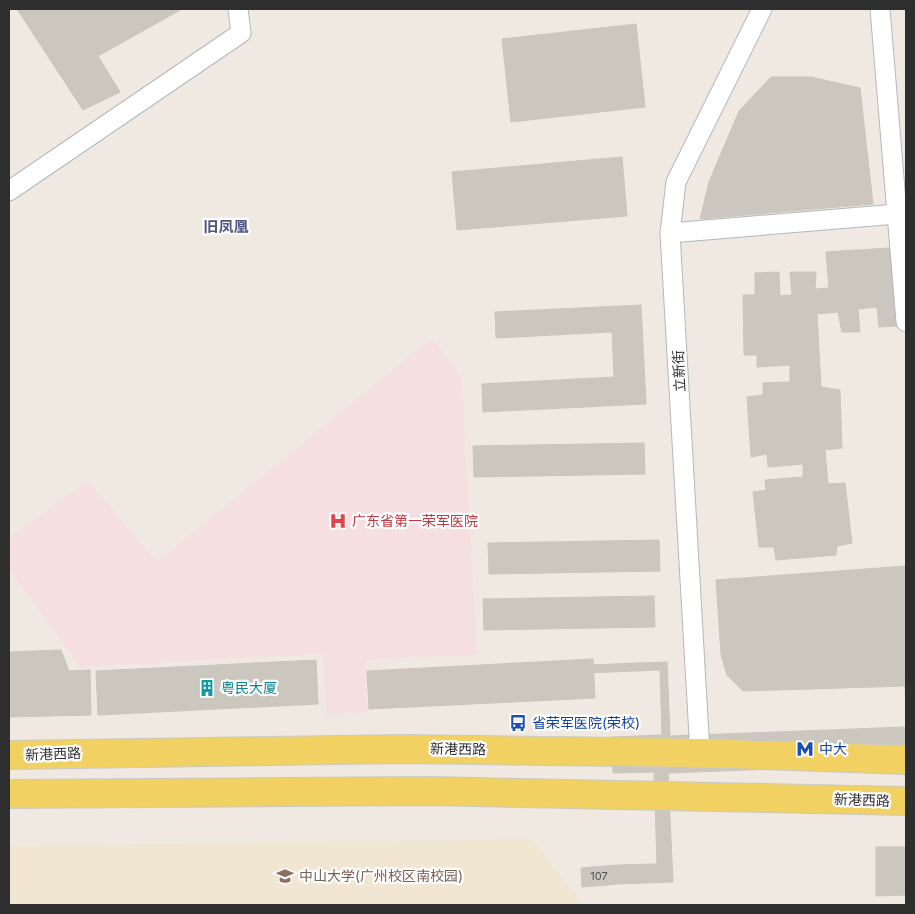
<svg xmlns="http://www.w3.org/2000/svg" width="915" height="914" font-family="Inter,'Noto Sans SC',sans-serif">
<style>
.education{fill:#f0e6d1}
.medical{fill:#f5dfe0}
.building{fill:#cbc7bf;stroke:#cbc5ba}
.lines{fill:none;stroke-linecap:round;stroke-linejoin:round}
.minor-casing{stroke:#b4b7c1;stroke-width:21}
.primary-casing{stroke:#c9c9c9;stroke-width:30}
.minor{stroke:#fff;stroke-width:19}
.primary{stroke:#f2d163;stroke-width:28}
.labels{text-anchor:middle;stroke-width:4.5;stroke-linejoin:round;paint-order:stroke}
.number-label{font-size:11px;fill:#555452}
.street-label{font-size:14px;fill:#2e2e2e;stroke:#fff}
.health-label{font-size:14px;fill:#be3a42;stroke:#fff;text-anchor:start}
.culture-label{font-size:14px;fill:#0d838f;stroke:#fff;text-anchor:start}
.transit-label{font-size:14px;fill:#164399;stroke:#fff;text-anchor:start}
.education-label{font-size:14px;fill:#785e54;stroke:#fff;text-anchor:start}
.neighbourhood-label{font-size:15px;font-weight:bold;fill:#4d5680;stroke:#fff}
</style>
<rect width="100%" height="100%" fill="#efe9e1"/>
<path class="education" d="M532,839l51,66h-574v-59z"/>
<path class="medical" d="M432,338l29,39 16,277 -112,6 2,52 -40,3 -4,-62 -243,14 -71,-99v-30l79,-57 69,81z"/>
<g class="building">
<path d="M17,9h165l-84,47 22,36 -37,18z"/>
<path d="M636,24l9,83 -134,15 -9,-83z"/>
<path d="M771,77h40l49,11 13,116 -173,15 9,-37 30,-71z"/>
<path d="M622,157l5,59 -170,14 -5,-58z"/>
<path d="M889,248l9,78 -19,1 -2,-20 -19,2 2,23h-18l-4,-20 -21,2 4,73 19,3 2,58 -17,2 3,34 17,-1 7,60 -15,3 -1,9 -60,5 -2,-13h-15l-6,-55 13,-2 -1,-10 38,-3v-13l-35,3 -1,-13 -16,3 -4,-60 16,-2v-12l27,-1v-17l-33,2v-12h-13l-1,-60h12v-22l24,-1 1,24 12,-1 -2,-23h26l-1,17 14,-1 -3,-36z"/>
<path d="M641,305l5,99 -163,8 -1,-28 132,-7 -2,-45 -116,6 -1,-26z"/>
<path d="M644,443l1,31 -171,3 -1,-31z"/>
<path d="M659,540l1,31 -171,3 -1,-31z"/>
<path d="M906,566v120l-163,5 -16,-16 -6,-21 -5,-74z"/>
<path d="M654,596l1,31 -171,3 -1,-31z"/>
<path d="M903,620h3v97z"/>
<path d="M61,650l8,21 21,-1 1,45 -82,2v-65z"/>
<path d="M593,659l2,39 -226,11 -2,-38z"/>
<path d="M316,660l2,44 -220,11 -2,-44z"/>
<path d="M667,662l3,74 236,-9v37l-238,9 5,109 -55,2 -1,-19 40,-1 -3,-92 -41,1 -1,-36 50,-2 -2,-65 -74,3v-8z"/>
<path d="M876,847h30v48l-30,1z"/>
<path d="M617,865l1,19 -36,3 -1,-19z"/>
</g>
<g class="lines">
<g class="minor-casing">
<g id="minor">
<path d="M880,9l26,313"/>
<path d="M9,191l232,-158 -3,-24"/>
<path d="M670,233l227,-19"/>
<path d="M700,753l-30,-520 6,-51 86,-173"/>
</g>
</g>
<g class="primary-casing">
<g id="primary">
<path d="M9,755l397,-6 294,4 206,7"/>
<path d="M9,794l421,-3 476,10"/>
</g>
</g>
<use href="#minor" class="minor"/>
<use href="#primary" class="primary"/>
</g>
<defs>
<g id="hospital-bare" transform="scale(1.35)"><path d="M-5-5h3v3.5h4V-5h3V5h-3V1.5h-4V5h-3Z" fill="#e0444e" stroke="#fff" stroke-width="2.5" paint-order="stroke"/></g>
<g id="building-bare" transform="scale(1.35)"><path d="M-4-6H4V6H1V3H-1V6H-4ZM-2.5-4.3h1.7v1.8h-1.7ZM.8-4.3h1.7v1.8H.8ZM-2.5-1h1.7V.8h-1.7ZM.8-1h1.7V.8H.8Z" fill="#0f9aa8" stroke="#fff" stroke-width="2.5" paint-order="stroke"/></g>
<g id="bus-bare" transform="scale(1.35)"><path d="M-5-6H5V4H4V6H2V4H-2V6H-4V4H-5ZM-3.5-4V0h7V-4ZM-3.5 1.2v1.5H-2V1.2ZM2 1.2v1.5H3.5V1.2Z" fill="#1a4fb4" stroke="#fff" stroke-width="2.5" paint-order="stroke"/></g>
<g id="metro-bare" transform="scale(1.35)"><path d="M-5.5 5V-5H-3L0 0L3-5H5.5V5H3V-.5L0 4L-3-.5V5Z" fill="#1a4fb4" stroke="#fff" stroke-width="2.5" paint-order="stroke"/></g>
<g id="university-bare" transform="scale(1.35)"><path d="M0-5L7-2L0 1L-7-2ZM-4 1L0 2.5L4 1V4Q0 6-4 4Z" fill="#8d6e63" stroke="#fff" stroke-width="2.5" paint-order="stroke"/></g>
</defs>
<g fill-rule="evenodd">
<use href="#hospital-bare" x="338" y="521"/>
<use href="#building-bare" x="207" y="688"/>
<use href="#bus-bare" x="518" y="723"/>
<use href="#metro-bare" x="805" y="749"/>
<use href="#university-bare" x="285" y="876"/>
</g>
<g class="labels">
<g class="number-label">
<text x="599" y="880">107</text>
</g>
<g class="street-label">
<text transform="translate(679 371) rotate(-93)" y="5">立新街</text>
<text transform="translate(458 749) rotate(1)" y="5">新港西路</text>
<text transform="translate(53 754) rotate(-2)" y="5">新港西路</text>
<text transform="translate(862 800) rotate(2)" y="5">新港西路</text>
</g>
<g class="health-label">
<text x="352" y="526">广东省第一荣军医院</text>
</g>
<g class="culture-label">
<text x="221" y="693">粤民大厦</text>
</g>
<g class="transit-label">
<text x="532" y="728">省荣军医院(荣校)</text>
<text x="819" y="754">中大</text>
</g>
<g class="education-label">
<text x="299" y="881">中山大学(广州校区南校园)</text>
</g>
<g class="neighbourhood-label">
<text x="226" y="232">旧凤凰</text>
</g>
</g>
<rect width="915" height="914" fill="none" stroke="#2e2e2e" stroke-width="20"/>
</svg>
